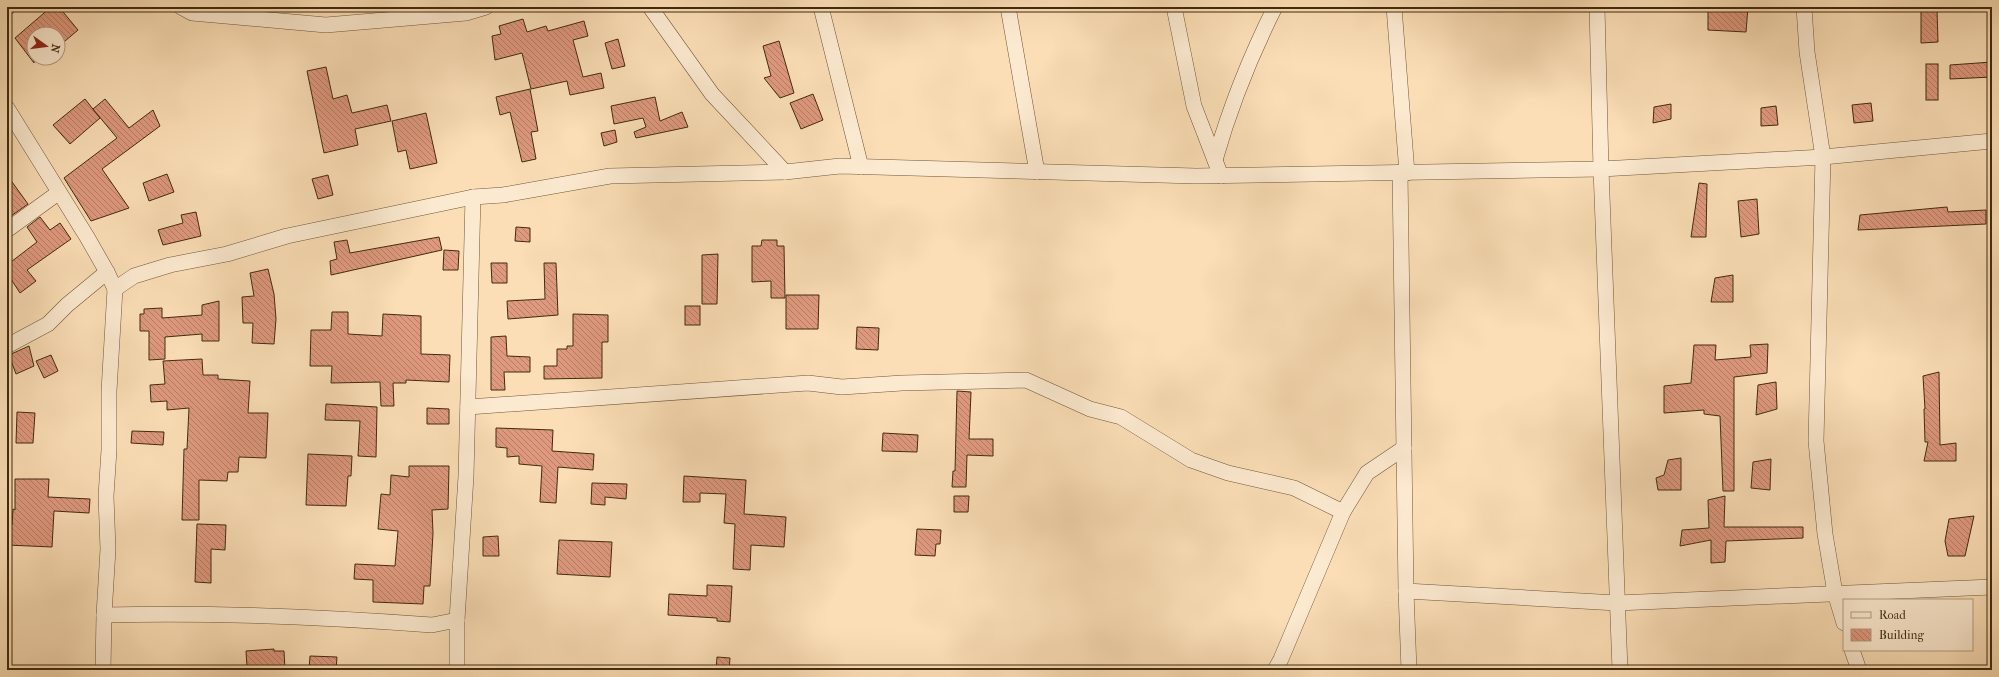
<svg xmlns="http://www.w3.org/2000/svg" width="1999" height="677" font-family="'IM FELL French Canon',serif">
<style>
.building{fill:url(#building-back-hatch);stroke:#412a0f}
.lines{fill:none;stroke-linecap:round;stroke-linejoin:round}
.minor-casing{stroke:#705739;stroke-width:16}
.minor{stroke:#fcead0;stroke-width:15}
</style>
<defs>
<pattern id="building-back-hatch" width="6" height="6" patternUnits="userSpaceOnUse"><rect width="6" height="6" fill="#df997e"/><path d="M-1 5l2 2M0 0l6 6M5-1l2 2" fill="none" stroke="#b67d66"/></pattern>
</defs>
<rect width="100%" height="100%" fill="#fbdeb6"/>
<filter id="stains"><feTurbulence type="fractalNoise" baseFrequency=".005" numOctaves="4"/><feColorMatrix values="0 0 0 0 .2 0 0 0 0 .09 0 0 0 0 .02 0 0 0 .5 -.17"/></filter>
<radialGradient id="worn" r=".72"><stop offset=".6" stop-color="#630" stop-opacity="0"/><stop offset="1" stop-color="#630" stop-opacity=".3"/></radialGradient>
<g class="building">
<path d="M51,7h8l19,23 -20,17v-13h-24v29l-19,-25z"/>
<path d="M1708,7h40l-2,25 -38,-2z"/>
<path d="M1921,9h16l1,33 -17,1z"/>
<path d="M523,19l4,13 19,-6 2,5 36,-10 4,15 -15,4 10,37 18,-4 3,15 -34,7 -3,-14 -36,8 -9,-36 -27,7 -3,-24 9,-2 -2,-8z"/>
<path d="M618,39l7,27 -13,3 -7,-26z"/>
<path d="M779,41l15,52 -14,5 -16,-20 7,-2 -8,-30z"/>
<path d="M1992,62v15l-42,2v-14z"/>
<rect x="1926" y="64" width="12" height="36"/>
<path d="M326,67l7,32 14,-4 5,18 35,-8 4,16 -36,8 3,16 -34,8 -17,-82z"/>
<path d="M530,89l8,42 -7,1 5,27 -14,3 -12,-50 -10,3 -4,-18z"/>
<path d="M813,94l10,26 -22,9 -11,-26z"/>
<path d="M655,97l5,24 22,-9 6,15 -52,11 -2,-6 12,-5 -3,-9 -29,6 -3,-18z"/>
<path d="M85,99l15,19 -30,26 -17,-19z"/>
<path d="M105,99l24,29 24,-18 7,16 -58,43 27,39 -38,13 -27,-43 53,-40 -24,-29z"/>
<path d="M1871,103l2,18 -19,2 -2,-18z"/>
<path d="M1671,104v15l-18,4 1,-16z"/>
<path d="M1776,106l2,19 -17,1v-18z"/>
<path d="M426,113l11,50 -27,6 -4,-19 -8,2 -6,-31z"/>
<path d="M615,130l2,12 -13,4 -3,-13z"/>
<path d="M167,174l7,18 -25,9 -6,-18z"/>
<path d="M7,175l21,29 -17,12 -4,-6z"/>
<path d="M328,175l5,20 -15,4 -6,-20z"/>
<path d="M1699,183l8,1 -1,53h-15z"/>
<path d="M1757,199l2,35 -18,3 -3,-36z"/>
<path d="M1947,207l1,5 38,-2v14l-128,6 2,-15z"/>
<path d="M196,212l5,24 -38,9 -5,-15 25,-7 -2,-8z"/>
<path d="M40,217l10,13 10,-7 11,16 -44,31 9,11 -16,12 -13,-20v-8l30,-23 -10,-15z"/>
<path d="M516,227l14,1v14l-15,-1z"/>
<path d="M439,237l3,13 -111,25 -1,-14 7,-2 -3,-17 13,-2 3,13z"/>
<path d="M762,240h15v6h7l1,52h-14v-17l-19,1v-36h9z"/>
<path d="M444,250l15,1 -1,19h-15z"/>
<path d="M718,254l-1,50h-15v-49z"/>
<path d="M491,263h16v20h-15z"/>
<path d="M544,263h12l2,52 -50,4 -1,-18 38,-2z"/>
<path d="M268,269l6,25 2,25 -2,25 -22,-1 1,-20h-10l-1,-26 12,-1 -4,-23z"/>
<path d="M1733,275v27h-22l4,-24z"/>
<path d="M786,295h33l-1,34h-32z"/>
<path d="M219,301v40h-17v-7l-37,3v22l-16,1v-29h-9v-17h4v-5l18,-1v10l40,-3v-10z"/>
<rect x="685" y="306" width="15" height="19"/>
<path d="M332,312h16v22l34,2 1,-22 38,2v38l29,1 -1,27 -43,-2v3h-13l1,23h-13l-1,-24 -49,1 1,-17h-22l1,-36h20z"/>
<path d="M573,314l35,1v27h-6v36l-58,1v-13h13v-17h10v-3h6z"/>
<path d="M857,327l22,1 -1,22 -22,-1z"/>
<path d="M506,336l1,20 23,1v15h-26l1,18h-14v-53z"/>
<path d="M1768,344l-1,29 -33,4v114h-11l-3,-75 -16,-2v-4l-40,3v-27l27,-3 3,-38h22l-1,15 36,-3 -1,-12z"/>
<path d="M29,346l5,20 -18,8 -7,-19z"/>
<path d="M51,355l7,16 -14,7 -8,-17z"/>
<path d="M202,359l1,16h15v4l32,2 -2,32h20l-2,45 -27,-1 -1,15h-10l-1,9 -28,-1v40h-17l2,-71h3l2,-41 -22,2v-9l-16,1 -1,-17 15,-1 -2,-23z"/>
<path d="M1939,372l1,73 16,-2v18h-32l4,-19h-3l-1,-33h1l-2,-33z"/>
<path d="M1776,382l1,27 -21,6 2,-30z"/>
<path d="M957,391l14,1 -2,47h24v17l-26,-1 -1,32h-14l1,-16h2z"/>
<path d="M326,404l51,3 -1,50 -18,-1 2,-35 -35,-1z"/>
<path d="M427,408l22,1v15h-22z"/>
<path d="M17,412l18,1 -2,30h-17z"/>
<path d="M496,428l57,2 -1,21 42,3 -1,16 -35,-3 -2,36 -16,-1 2,-36 -23,-2v-8l-12,1v-9l-11,-1z"/>
<path d="M132,431l32,1 -1,13 -32,-2z"/>
<path d="M883,433l35,2 -1,17 -35,-1z"/>
<path d="M308,454l44,2 -1,20h-3l-2,30 -40,-1z"/>
<path d="M1681,458v32h-23l-2,-12 8,-3 4,-15z"/>
<path d="M1771,459l-1,31 -19,-2 2,-26z"/>
<path d="M409,466h40l-1,43 -16,1 1,23 -3,53h-6l-1,18 -50,-2v-22l-19,-1 1,-15 40,2 3,-35 -20,-2 3,-35 9,1 1,-20 18,2z"/>
<path d="M684,476l62,4 -2,34 42,3 -2,30 -33,-2 -1,25 -17,-1 2,-45 -11,-1 2,-29 -26,-1v9h-17z"/>
<path d="M15,479h34l-1,18 42,2 -1,14 -35,-2 -2,36 -45,-2v-19l5,-1 1,-16 2,1z"/>
<path d="M592,483l35,1 -1,15 -21,-2v8l-14,-1z"/>
<path d="M954,496h15l-1,16h-14z"/>
<path d="M1725,496l-1,31h79v11l-77,3 -1,21 -14,1v-23l-31,6 2,-16 27,-2 -1,-28z"/>
<path d="M1974,516l-9,40h-17l-3,-15 4,-22z"/>
<path d="M197,524l29,1 -1,25 -14,-1v34l-16,-1z"/>
<path d="M917,529l24,1 -1,14h-4l-1,12 -20,-1z"/>
<path d="M498,536l1,20h-16v-19z"/>
<path d="M559,540l53,2 -2,35 -53,-3z"/>
<path d="M707,585l25,1 -2,36 -13,-1v-3l-49,-3 1,-21 38,2z"/>
<path d="M274,649v2h10l1,19h-18l-1,-4 -19,1 -1,-16z"/>
<path d="M310,656l27,1 -1,13h-27z"/>
<path d="M717,657l13,1 -1,12h-13z"/>
</g>
<g class="lines">
<g class="minor-casing">
<g id="minor">
<path d="M181,7l11,6 134,12 140,-12 20,-6"/>
<path d="M650,7l62,87 73,78"/>
<path d="M821,7l40,160"/>
<path d="M1008,7l29,165"/>
<path d="M1174,7l20,99 27,70"/>
<path d="M1394,7l13,166"/>
<path d="M1597,7l4,162 19,501"/>
<path d="M1804,7l3,45 16,105 -7,284 9,93 10,59 9,30"/>
<path d="M7,8l1,-1"/>
<path d="M7,108l80,129 20,35 8,17"/>
<path d="M1215,160c15,-53 35,-103 60,-153"/>
<path d="M1400,172l6,419 3,79"/>
<path d="M7,230l51,-37"/>
<path d="M7,346l41,-22 19,-19 40,-33"/>
<path d="M468,407l340,-24 34,4 60,-4 124,-3 64,29 31,8 70,43 37,13 66,15 49,24"/>
<path d="M1406,591l211,12 375,-16"/>
<path d="M104,615c109,-3 219,2 328,10l25,-5 9,-144 7,-279"/>
<path d="M1852,650l7,20"/>
<path d="M103,670l1,-55 4,-66 -2,-53 3,-46v-59l6,-102 19,-13 36,-11 57,-11 60,-18 186,-39 30,-2 107,-19 175,-4 55,-6 356,10 405,-7 222,-12 169,-16"/>
<path d="M457,670v-50"/>
<path d="M1275,670l6,-11 62,-147 24,-39 37,-25"/>
</g>
</g>
<use href="#minor" class="minor"/>
</g>
<rect width="1999" height="677" fill="none" stroke="#fbdeb6" stroke-width="24"/>
<rect x="8" y="8" width="1983" height="661" fill="none" stroke="#412a0f" stroke-width="2"/>
<rect x="12" y="12" width="1975" height="653" fill="none" stroke="#412a0f"/>
<rect x="1843" y="599" width="130" height="52" fill="#fcead0" stroke="#b19d83"/>
<rect x="1851" y="612" width="20" height="6" fill="#fcead0" stroke="#b19d83"/>
<text x="1879" y="619" font-size="12" fill="#412a0f">Road</text>
<rect x="1851" y="629" width="20" height="12" fill="url(#building-back-hatch)" stroke="#b19d83"/>
<text x="1879" y="639" font-size="12" fill="#412a0f">Building</text>
<g transform="translate(46 46) rotate(104)"><circle r="19" fill="#fcead0" stroke="#b19d83"/>
<path d="M0-3L7 15L0 10L-7 15Z" fill="#8f2418"/>
<text y="-6" font-size="11" font-weight="bold" text-anchor="middle" fill="#412a0f">N</text>
</g>
<rect width="100%" height="100%" filter="url(#stains)"/>
<rect width="100%" height="100%" fill="url(#worn)"/>
</svg>
